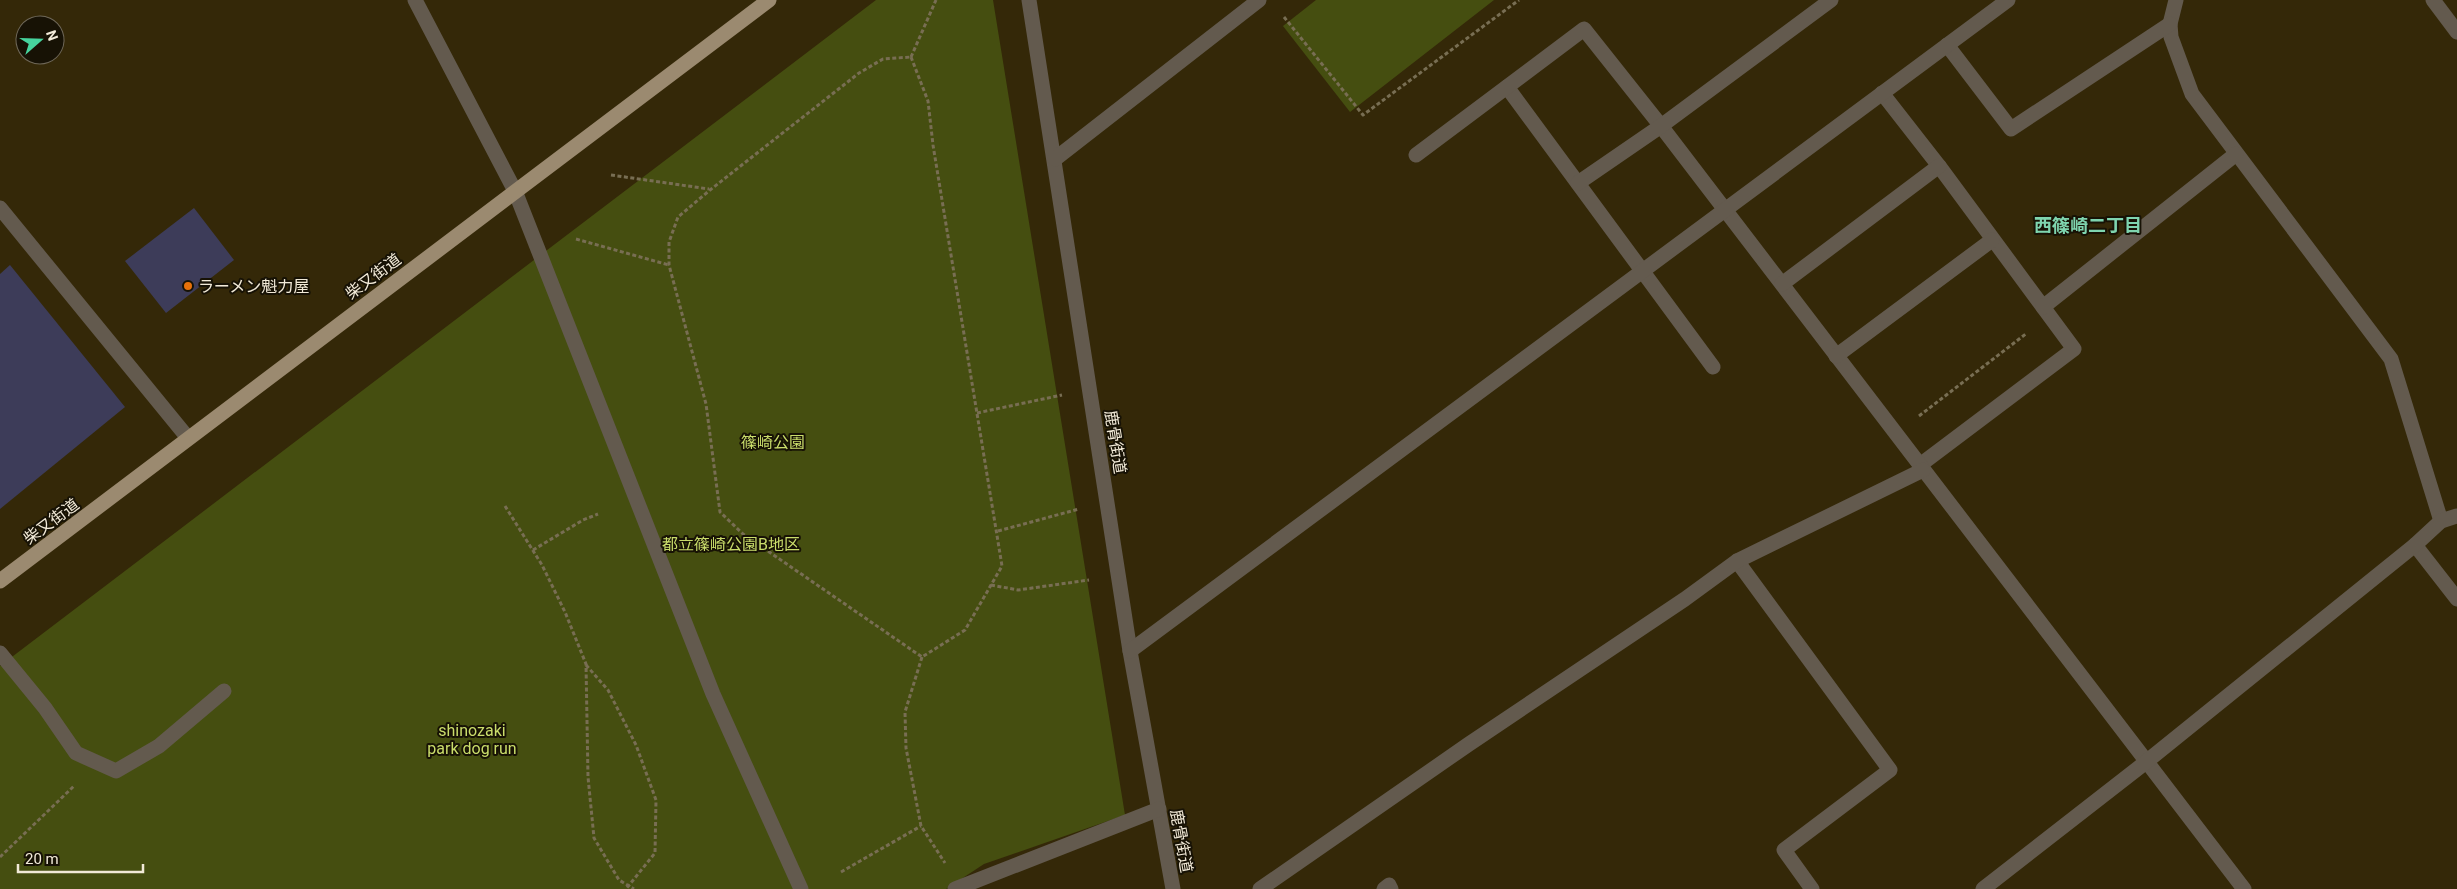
<svg xmlns="http://www.w3.org/2000/svg" width="2457" height="889" font-family="Roboto,'Noto Sans JP',sans-serif">
<style>
.green{fill:#454e10}
.building{fill:#3d3c59}
.lines{fill:none;stroke-linecap:round;stroke-linejoin:round}
.path{stroke:#786e53;stroke-width:3;stroke-dasharray:4 2.5;stroke-linecap:butt}
.minor{stroke:#635a4e;stroke-width:15}
.major{stroke:#9b8a70;stroke-width:15}
.food-dot{fill:#e8710a;stroke:#171205;stroke-width:2}
.labels{text-anchor:middle;stroke-width:4;stroke-linejoin:round;paint-order:stroke}
.street-label{font-size:16px;fill:#f2ead8;stroke:#171205}
.poi-label{font-size:16px;fill:#f2ead8;stroke:#171205;text-anchor:start}
.park-label{font-size:16px;fill:#cadd6b;stroke:#171205}
.neighbourhood-label{font-size:18px;font-weight:bold;fill:#7fd5af;stroke:#171205}
</style>
<rect width="100%" height="100%" fill="#342808"/>
<g class="green">
<path d="M876,0h117l132,815 -141,49 -38,25h-946v-223z"/>
<path d="M1316,0h178l-144,112 -67,-86z"/>
</g>
<g class="building">
<path d="M194,208l40,52 -68,53 -41,-52z"/>
<path d="M10,265l115,142 -125,102v-235z"/>
</g>
<g class="lines">
<g class="path">
<path d="M1284,17l79,98 156,-115"/>
<path d="M911,57l17,44 5,44 69,421 -37,64 -43,27 -179,-123 -23,-22 -14,-108 -37,-139v-23l9,-25 32,-27 149,-117 24,-14z"/>
<path d="M911,57l25,-57"/>
<path d="M611,175l98,14"/>
<path d="M576,239l93,26"/>
<path d="M977,413l85,-18"/>
<path d="M1919,416l108,-83"/>
<path d="M505,506l37,59 23,47 21,52 2,113 6,61 25,42 15,9"/>
<path d="M998,531l81,-22"/>
<path d="M533,550l50,-30 15,-6"/>
<path d="M991,585l27,5 71,-10"/>
<path d="M922,657l-17,55 1,36 15,78 24,37"/>
<path d="M586,665l22,25 28,55 20,55 -1,53 -29,36"/>
<path d="M0,857l75,-72"/>
<path d="M841,872l80,-46"/>
</g>
<g class="minor">
<path d="M415,0l100,191 198,503 88,195"/>
<path d="M1029,0l101,651 43,238"/>
<path d="M2176,0l-6,24 1,13 21,57 199,265 50,162"/>
<path d="M2433,0l24,32"/>
<path d="M1947,45l64,84 159,-105"/>
<path d="M1507,87l206,280"/>
<path d="M1882,93l57,73 135,183 -154,116"/>
<path d="M1416,155l168,-126 77,97 583,763"/>
<path d="M1055,159l204,-159"/>
<path d="M1578,183l83,-57 170,-126"/>
<path d="M0,208l188,230"/>
<path d="M1782,284l157,-118"/>
<path d="M2043,307l193,-153"/>
<path d="M1836,356l156,-116"/>
<path d="M2415,545l42,54"/>
<path d="M1737,561l153,209 -106,80 28,39"/>
<path d="M1130,651l878,-651"/>
<path d="M0,653l45,55 31,45 40,18 43,-25 65,-55"/>
<path d="M955,889l204,-80"/>
<path d="M1260,889l209,-145 216,-145 52,-38 186,-91"/>
<path d="M1384,889l5,-4 2,4"/>
<path d="M1983,889l163,-127 269,-217 26,-24 16,-5"/>
</g>
<path class="major" d="M0,581l769,-581"/>
</g>
<circle class="food-dot" cx="188" cy="286" r="5"/>
<g class="labels">
<g class="street-label">
<text transform="translate(373 276) rotate(-37)" y="6">柴又街道</text>
<text transform="translate(1116 442) rotate(81)" y="6">鹿骨街道</text>
<text transform="translate(51 521) rotate(-37)" y="6">柴又街道</text>
<text transform="translate(1182 841) rotate(80)" y="6">鹿骨街道</text>
</g>
<g class="poi-label">
<text x="198" y="292">ラーメン魁力屋</text>
</g>
<g class="park-label">
<text x="773" y="448">篠崎公園</text>
<text x="731" y="550">都立篠崎公園B地区</text>
<text x="472" y="736">shinozaki<tspan x="472" dy="18">park dog run</tspan></text>
</g>
<g class="neighbourhood-label">
<text x="2088" y="232">西篠崎二丁目</text>
</g>
</g>
<g transform="translate(40 40) rotate(70)"><circle r="24" fill="#171205" stroke="#6f6859"/>
<path d="M0-4L9 19L0 12L-9 19Z" fill="#46d49e"/>
<text y="-8" font-size="14" font-weight="bold" text-anchor="middle" fill="#f2ead8">N</text>
</g>
<path d="M18 864v8h125v-8" fill="none" stroke="#f2ead8" stroke-width="2.5"/>
<text x="25" y="864" font-size="15" fill="#f2ead8" stroke="#171205" stroke-width="4" paint-order="stroke">20 m</text>
</svg>
